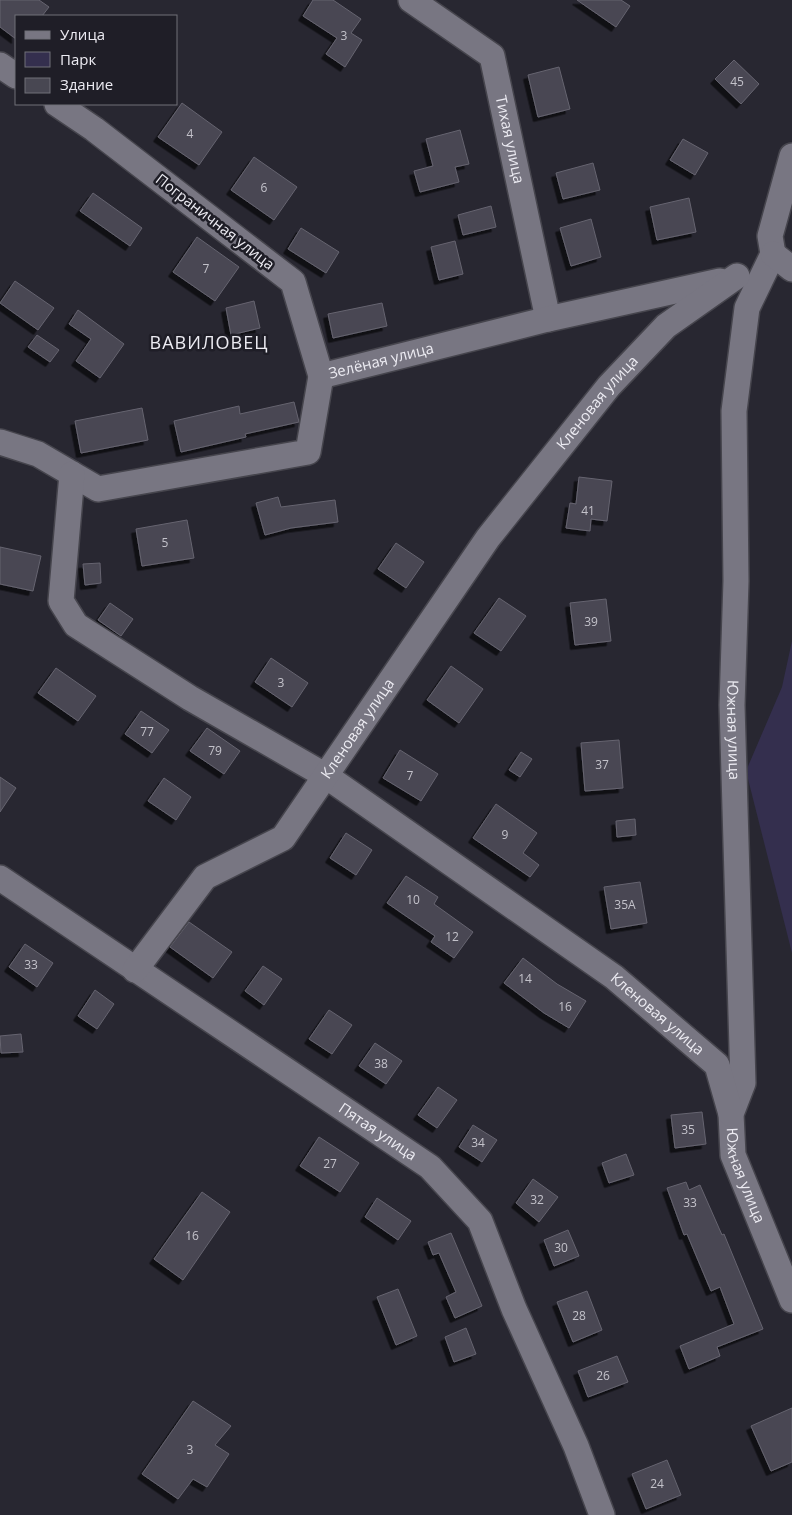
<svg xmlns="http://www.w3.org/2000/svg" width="792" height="1515" font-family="'Open Sans',sans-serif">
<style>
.green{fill:#342f4e}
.building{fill:#484752;stroke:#666470;filter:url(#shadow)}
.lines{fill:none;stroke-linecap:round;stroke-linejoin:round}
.minor-casing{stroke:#46454d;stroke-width:28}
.minor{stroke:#787682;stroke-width:25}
.labels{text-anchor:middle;stroke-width:5;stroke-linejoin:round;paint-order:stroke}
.number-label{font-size:12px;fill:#c3c2ca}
.street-label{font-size:15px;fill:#ecebf2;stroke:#1f1e27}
.quarter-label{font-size:18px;letter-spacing:1px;fill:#ecebf2;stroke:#1f1e27}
</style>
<defs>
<filter id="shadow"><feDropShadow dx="-4.5" dy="4.5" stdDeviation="0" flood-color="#0009"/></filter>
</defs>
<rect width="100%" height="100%" fill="#282731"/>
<path class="green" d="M792,641v312l-46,-182 36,-84z"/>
<g class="building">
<path d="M0,0h39l10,7 -7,9h-26v23l-16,-12z"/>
<path d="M313,0h20l28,19 -10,14 11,7 -17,27 -19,-13 11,-16 -34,-22z"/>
<path d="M577,0h44l9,6 -14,21z"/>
<path d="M734,60l25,24 -18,20 -26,-25z"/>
<path d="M559,67l11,42 -32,8 -10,-42z"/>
<path d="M182,103l40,29 -23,33 -41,-28z"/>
<path d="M460,130l9,34 -14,3 4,15 -39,10 -6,-21 19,-5 -7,-27z"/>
<path d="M683,139l25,14 -13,22 -25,-15z"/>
<path d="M254,157l43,30 -23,33 -43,-30z"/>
<path d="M593,163l7,27 -37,9 -7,-26z"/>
<path d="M93,193l49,35 -12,18 -50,-35z"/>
<path d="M689,198l7,34 -39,8 -7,-33z"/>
<path d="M491,206l5,21 -33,8 -5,-20z"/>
<path d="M591,219l10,38 -30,9 -11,-38z"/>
<path d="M301,228l38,24 -13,21 -38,-24z"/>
<path d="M197,237l42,30 -24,34 -42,-29z"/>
<path d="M455,241l8,33 -24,6 -8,-33z"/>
<path d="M15,281l39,27 -16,22 -38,-27z"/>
<path d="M254,301l6,27 -29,7 -5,-27z"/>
<path d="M382,303l5,23 -54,12 -5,-24z"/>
<path d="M78,310l46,34 -24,34 -24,-17 15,-22 -22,-15z"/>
<path d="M37,335l22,15 -9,12 -22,-15z"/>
<path d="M294,402l5,20 -54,12 1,3 -65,15 -7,-31 65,-15 1,8z"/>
<path d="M142,408l6,32 -67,13 -6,-32z"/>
<path d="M579,477l33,4 -5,40 -16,-2 -1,12 -24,-3 4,-25 6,1z"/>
<path d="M278,497l3,10 54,-7 3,22 -47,6 -26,7 -9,-32z"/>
<path d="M187,520l7,38 -52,8 -6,-37z"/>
<path d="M396,543l28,19 -18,26 -28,-19z"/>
<path d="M0,547l41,9 -8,35 -33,-7z"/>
<path d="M100,563l1,20 -16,2 -2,-21z"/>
<path d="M499,598l27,18 -25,35 -27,-18z"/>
<path d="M606,599l5,42 -36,4 -5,-42z"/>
<path d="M110,603l23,16 -12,17 -23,-16z"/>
<path d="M271,658l37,25 -16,24 -37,-25z"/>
<path d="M451,666l32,23 -24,34 -32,-23z"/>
<path d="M56,668l40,28 -18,25 -40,-28z"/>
<path d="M141,711l28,19 -17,23 -27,-19z"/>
<path d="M207,728l33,23 -16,23 -34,-23z"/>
<path d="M619,740l4,48 -38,3 -4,-48z"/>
<path d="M400,750l38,24 -17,27 -38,-23z"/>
<path d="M521,752l11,7 -12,18 -11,-7z"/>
<path d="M0,777l16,11 -16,24z"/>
<path d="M164,778l27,19 -15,23 -28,-19z"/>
<path d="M496,804l41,29 -14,20 16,12 -9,12 -57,-39z"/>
<path d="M635,819l1,16 -19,2 -1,-16z"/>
<path d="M346,833l26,17 -16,25 -26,-17z"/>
<path d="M406,876l32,21 -4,7 39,28 -19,26 -23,-16 4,-6 -48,-33z"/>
<path d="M640,882l7,41 -36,6 -7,-42z"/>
<path d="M189,922l43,30 -19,26 -43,-31z"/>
<path d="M25,944l28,19 -16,24 -28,-20z"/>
<path d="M523,958l34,26 29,17 -17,27 -25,-15 -40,-30z"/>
<path d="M263,966l19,13 -18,26 -19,-14z"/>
<path d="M95,990l19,14 -17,25 -19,-13z"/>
<path d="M329,1010l23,15 -20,29 -23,-15z"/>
<path d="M21,1034l2,18 -22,1 -1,-17z"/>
<path d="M375,1043l27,18 -16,23 -27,-18z"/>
<path d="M438,1087l19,13 -20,28 -19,-13z"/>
<path d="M702,1112l4,32 -31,4 -4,-33z"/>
<path d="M473,1125l24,15 -15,22 -23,-15z"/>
<path d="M319,1137l40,26 -19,29 -40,-26z"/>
<path d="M626,1154l8,21 -25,8 -7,-20z"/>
<path d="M533,1179l25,18 -19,25 -23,-19z"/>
<path d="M686,1182l3,8 11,-5 22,50 2,-1 39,95 -46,18 3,9 -31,13 -9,-23 54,-22 -14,-37 -9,4 -24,-57 -3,1 -17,-47z"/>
<path d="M202,1192l28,20 -47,68 -29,-21z"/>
<path d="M377,1198l34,23 -13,19 -33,-23z"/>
<path d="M568,1230l11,26 -25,10 -10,-26z"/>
<path d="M451,1233l31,73 -27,12 -9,-21 10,-5 -17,-39 -6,2 -5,-13z"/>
<path d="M398,1289l19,47 -21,9 -19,-48z"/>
<path d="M587,1291l15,39 -29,12 -16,-40z"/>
<path d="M466,1328l10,26 -22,8 -9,-25z"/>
<path d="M617,1356l11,26 -40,15 -10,-26z"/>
<path d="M193,1401l38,25 -16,19 14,9 -22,33 -14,-8 -15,20 -36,-25z"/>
<path d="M792,1408v54l-21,9 -20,-45z"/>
<path d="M667,1460l14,35 -35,14 -14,-35z"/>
</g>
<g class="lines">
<g class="minor-casing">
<g id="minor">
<path id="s1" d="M411,0l81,56 56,263"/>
<path d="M0,65l16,11"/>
<path id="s2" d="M792,156l-22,80 3,18 -26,54 -13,103 2,170 -4,124 11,378 -12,31 2,41 59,145"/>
<path d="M773,254l19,15"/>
<path id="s3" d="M321,376l227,-57 172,-38"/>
<path d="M0,442l38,12 60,35 210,-37 13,-76 -28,-94 -199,-153 -37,-25"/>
<path id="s4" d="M72,474l-11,127 15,24 114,73 136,78 288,201 103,88 14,49"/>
<path id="s5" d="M0,878l430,289 50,54 34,88 62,137 26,69"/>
<path id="s6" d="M135,970l70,-93 78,-39 205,-300 121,-152 57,-60 71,-50"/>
</g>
</g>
<use href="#minor" class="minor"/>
</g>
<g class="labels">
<g class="number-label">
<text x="344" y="40">3</text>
<text x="737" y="86">45</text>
<text x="190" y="138">4</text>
<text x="264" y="192">6</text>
<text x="206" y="273">7</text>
<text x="588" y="515">41</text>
<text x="165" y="547">5</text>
<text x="591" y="626">39</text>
<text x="281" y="687">3</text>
<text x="147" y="736">77</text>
<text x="215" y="755">79</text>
<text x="602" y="769">37</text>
<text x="410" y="780">7</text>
<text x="505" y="839">9</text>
<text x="413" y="904">10</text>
<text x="625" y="909">35А</text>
<text x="452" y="941">12</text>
<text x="31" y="969">33</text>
<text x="525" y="983">14</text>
<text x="565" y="1011">16</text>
<text x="381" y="1068">38</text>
<text x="688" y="1134">35</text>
<text x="478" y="1147">34</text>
<text x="330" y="1168">27</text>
<text x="537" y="1204">32</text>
<text x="690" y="1207">33</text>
<text x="192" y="1240">16</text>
<text x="561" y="1252">30</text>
<text x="579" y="1320">28</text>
<text x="603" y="1380">26</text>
<text x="190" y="1454">3</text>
<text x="657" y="1488">24</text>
</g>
<g class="street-label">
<text dy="5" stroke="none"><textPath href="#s1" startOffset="184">Тихая улица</textPath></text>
<text transform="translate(215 222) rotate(38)" y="5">Пограничная улица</text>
<text dy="5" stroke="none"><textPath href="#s3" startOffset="62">Зелёная улица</textPath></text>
<text dy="5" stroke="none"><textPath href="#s6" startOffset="741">Кленовая улица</textPath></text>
<text dy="5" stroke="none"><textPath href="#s6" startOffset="336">Кленовая улица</textPath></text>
<text dy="5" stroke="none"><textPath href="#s2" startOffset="584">Южная улица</textPath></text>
<text dy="5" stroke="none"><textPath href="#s4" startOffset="856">Кленовая улица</textPath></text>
<text dy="5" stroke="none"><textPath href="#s5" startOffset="455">Пятая улица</textPath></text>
<text dy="5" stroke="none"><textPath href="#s2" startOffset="1034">Южная улица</textPath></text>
</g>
<g class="quarter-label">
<text x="209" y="349">ВАВИЛОВЕЦ</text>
</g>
</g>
<rect x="15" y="15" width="162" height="90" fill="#1f1e27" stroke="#717078"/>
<rect x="25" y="31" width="25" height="8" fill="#787682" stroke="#717078"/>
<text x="60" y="40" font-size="15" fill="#ecebf2">Улица</text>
<rect x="25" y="52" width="25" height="15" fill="#342f4e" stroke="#717078"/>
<text x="60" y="65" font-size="15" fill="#ecebf2">Парк</text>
<rect x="25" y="78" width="25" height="15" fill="#484752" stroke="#717078"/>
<text x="60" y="90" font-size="15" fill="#ecebf2">Здание</text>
</svg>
